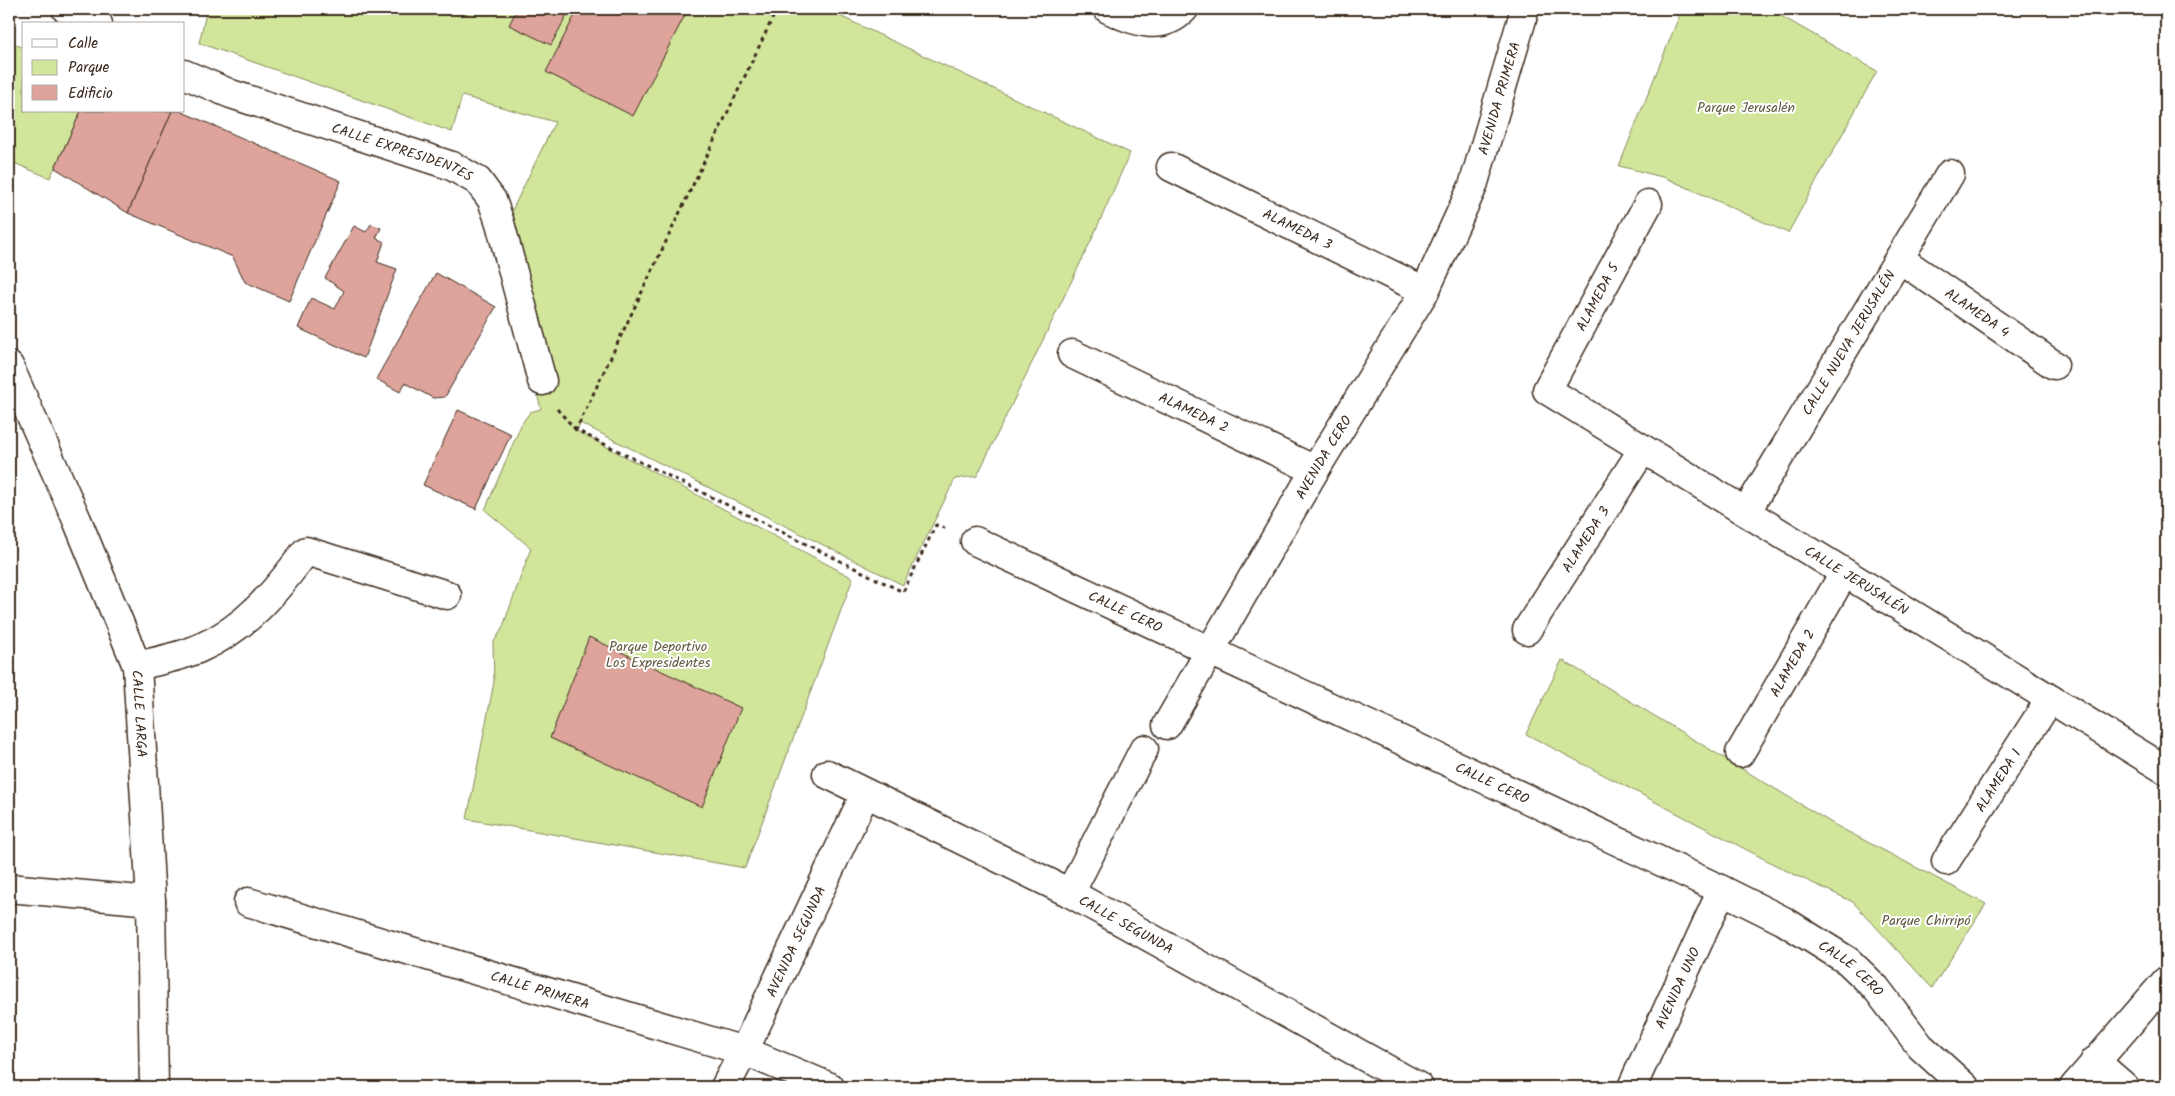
<svg xmlns="http://www.w3.org/2000/svg" width="2175" height="1096" font-family="Kalam,sans-serif">
  <style>
    .green { fill: #d2e69b; stroke: #86885c }
    .building { fill: #dea49b; stroke: #3b2a1e }
    .lines { fill: none; stroke-linecap: round; stroke-linejoin: round }
    .minor-casing { stroke: #3b2a1e; stroke-width: 31 }
    .major-casing { stroke: #3b2a1e; stroke-width: 31 }
    .path { stroke: #3b2a1e; stroke-width: 3; stroke-dasharray: 4 4; stroke-linecap: butt }
    .minor { stroke: #fff; stroke-width: 28 }
    .major { stroke: #fff; stroke-width: 28 }
    .labels { text-anchor: middle; stroke-width: 4; stroke-linejoin: round; paint-order: stroke }
    .street-label { font-size: 14px; fill: #3b2a1e; stroke: #fff }
    .park-label { font-size: 14px; fill: #61593d; stroke: #fff }
  </style>
  <rect width="100%" height="100%" fill="#fff"/>
  <filter id="ink" filterUnits="userSpaceOnUse"><feTurbulence type="fractalNoise" baseFrequency=".02" numOctaves="2"/><feDisplacementMap in="SourceGraphic" scale="10" xChannelSelector="R" yChannelSelector="G"/><feConvolveMatrix kernelMatrix="1 2 1 2 8 2 1 2 1" color-interpolation-filters="sRGB"/></filter>
  <g filter="url(#ink)">
    <!-- green -->
    <g class="green">
      <polygon points="207,9 825,9 1130,153 1091,241 977,476 955,479 903,585 580,423 577,431 853,578 745,868 467,819 494,682 493,643 502,629 531,548 485,510 521,425 530,412 541,409 503,262 501,233 555,122 462,96 452,132 199,43"/>
      <polygon points="1682,9 1769,9 1877,71 1788,233 1666,178 1619,166"/>
      <polygon points="9,42 24,48 24,111 81,111 50,178 9,161"/>
      <polygon points="1562,660 1835,825 1986,904 1932,988 1853,902 1787,871 1526,734"/>
    </g>
    <!-- building -->
    <g class="building">
      <polygon points="517,9 570,9 551,45 509,25"/>
      <polygon points="578,9 688,9 633,116 546,72"/>
      <polygon points="81,111 172,111 128,213 55,168"/>
      <polygon points="172,111 180,111 341,181 289,301 245,282 233,257 128,213"/>
      <polygon points="371,224 381,228 376,238 384,242 377,262 397,269 364,358 298,328 311,298 335,309 344,291 325,278 354,226 366,232"/>
      <polygon points="436,273 496,307 445,397 433,398 405,383 400,392 376,379"/>
      <polygon points="458,410 511,434 476,509 423,485"/>
      <polygon points="589,637 741,708 702,807 550,738"/>
    </g>
    <g class="lines">
      <!-- minor casing -->
      <g class="minor-casing">
        <g id="minor">
          <polyline points="66,9 98,24"/>
          <path d="M1108 9C1134 22 1162 32 1184 9"/>
          <path id="s1" d="M184 74 231 94 452 166 478 181 492 200 500 223 542 381"/>
          <path id="s2" d="M1171 167 1425 291"/>
          <path id="s3" d="M1648 204 1547 390 2166 770"/>
          <path id="s4" d="M1900 259 2054 365"/>
          <path id="s5" d="M1072 354 1315 470"/>
          <path id="s6" d="M9 366 77 520 137 666 151 901 154 1087"/>
          <path id="s7" d="M1746 512 1950 174"/>
          <path id="s8" d="M975 541 1722 890 1784 921 1848 961 1876 988 1920 1046 1965 1087"/>
          <path id="s9" d="M1527 630 1643 449"/>
          <path d="M137 666C157 661 180 657 200 648 247 628 276 591 306 551L447 595"/>
          <path id="s10" d="M1167 725 1315 470 1425 291 1473 186 1525 9"/>
          <path id="s11" d="M1740 753 1844 573"/>
          <path id="s12" d="M827 774 1070 893 1419 1087"/>
          <path id="s13" d="M1946 861 2050 699"/>
          <polyline points="9,888 151,901"/>
          <polyline points="1070,893 1144,749"/>
          <path id="s14" d="M248 902 744 1051 830 1087"/>
          <polyline points="2095,1061 2125,1087"/>
          <path id="s15" d="M725 1087 744 1051 865 794"/>
          <path id="s16" d="M1632 1087 1722 890"/>
        </g>
      </g>
      <!-- major casing -->
      <g class="major-casing">
        <polyline id="major" points="2074,1087 2166,981"/>
      </g>
      <!-- path -->
      <g class="path">
        <polyline points="777,9 576,430 903,592 936,525 947,529"/>
        <polyline points="557,409 576,430"/>
      </g>
      <!-- minor -->
      <use href="#minor" class="minor"/>
      <!-- major -->
      <use href="#major" class="major"/>
    </g>
  </g>
  <g class="labels">
    <!-- street labels -->
    <g class="street-label">
      <text dy="5" stroke="none"><textPath href="#s10" startOffset="712">AVENIDA PRIMERA</textPath></text>
      <text dy="5" stroke="none"><textPath href="#s1" startOffset="232">CALLE EXPRESIDENTES</textPath></text>
      <text dy="5" stroke="none"><textPath href="#s2" startOffset="141">ALAMEDA 3</textPath></text>
      <text transform="translate(1597 297) rotate(-62)" y="5">ALAMEDA 5</text>
      <text dy="5" stroke="none"><textPath href="#s4" startOffset="94">ALAMEDA 4</textPath></text>
      <text dy="5" stroke="none"><textPath href="#s7" startOffset="198">CALLE NUEVA JERUSALÉN</textPath></text>
      <text dy="5" stroke="none"><textPath href="#s5" startOffset="135">ALAMEDA 2</textPath></text>
      <text dy="5" stroke="none"><textPath href="#s10" startOffset="310">AVENIDA CERO</textPath></text>
      <text dy="5" stroke="none"><textPath href="#s9" startOffset="108">ALAMEDA 3</textPath></text>
      <text dy="5" stroke="none"><textPath href="#s3" startOffset="575">CALLE JERUSALÉN</textPath></text>
      <text dy="5" stroke="none"><textPath href="#s8" startOffset="166">CALLE CERO</textPath></text>
      <text dy="5" stroke="none"><textPath href="#s11" startOffset="104">ALAMEDA 2</textPath></text>
      <text dy="5" stroke="none"><textPath href="#s6" startOffset="374">CALLE LARGA</textPath></text>
      <text dy="5" stroke="none"><textPath href="#s13" startOffset="96">ALAMEDA 1</textPath></text>
      <text dy="5" stroke="none"><textPath href="#s8" startOffset="571">CALLE CERO</textPath></text>
      <text dy="5" stroke="none"><textPath href="#s12" startOffset="335">CALLE SEGUNDA</textPath></text>
      <text dy="5" stroke="none"><textPath href="#s15" startOffset="162">AVENIDA SEGUNDA</textPath></text>
      <text dy="5" stroke="none"><textPath href="#s8" startOffset="976">CALLE CERO</textPath></text>
      <text dy="5" stroke="none"><textPath href="#s16" startOffset="109">AVENIDA UNO</textPath></text>
      <text dy="5" stroke="none"><textPath href="#s14" startOffset="305">CALLE PRIMERA</textPath></text>
    </g>
    <!-- park labels -->
    <g class="park-label">
      <text x="1746" y="112">Parque Jerusalén</text>
      <text x="658" y="651">Parque Deportivo<tspan x="658" dy="16">Los Expresidentes</tspan></text>
      <text x="1926" y="925">Parque Chirripó</text>
    </g>
  </g>
  <!-- margin -->
  <rect width="2175" height="1096" fill="none" stroke="#fff" stroke-width="30"/>
  <rect x="15" y="15" width="2145" height="1066" fill="none" stroke="#3b2a1e" stroke-width="2" filter="url(#ink)"/>
  <!-- legend -->
  <rect x="22" y="22" width="162" height="90" fill="#ffffff" stroke="#b1aaa5"/>
  <rect x="32" y="39" width="25" height="8" fill="#ffffff" stroke="#b1aaa5"/>
  <text x="68" y="48" font-size="15" fill="#3b2a1e">Calle</text>
  <rect x="32" y="60" width="25" height="15" fill="#d2e69b" stroke="#b1aaa5"/>
  <text x="68" y="72" font-size="15" fill="#3b2a1e">Parque</text>
  <rect x="32" y="85" width="25" height="15" fill="#dea49b" stroke="#b1aaa5"/>
  <text x="68" y="98" font-size="15" fill="#3b2a1e">Edificio</text>
</svg>
